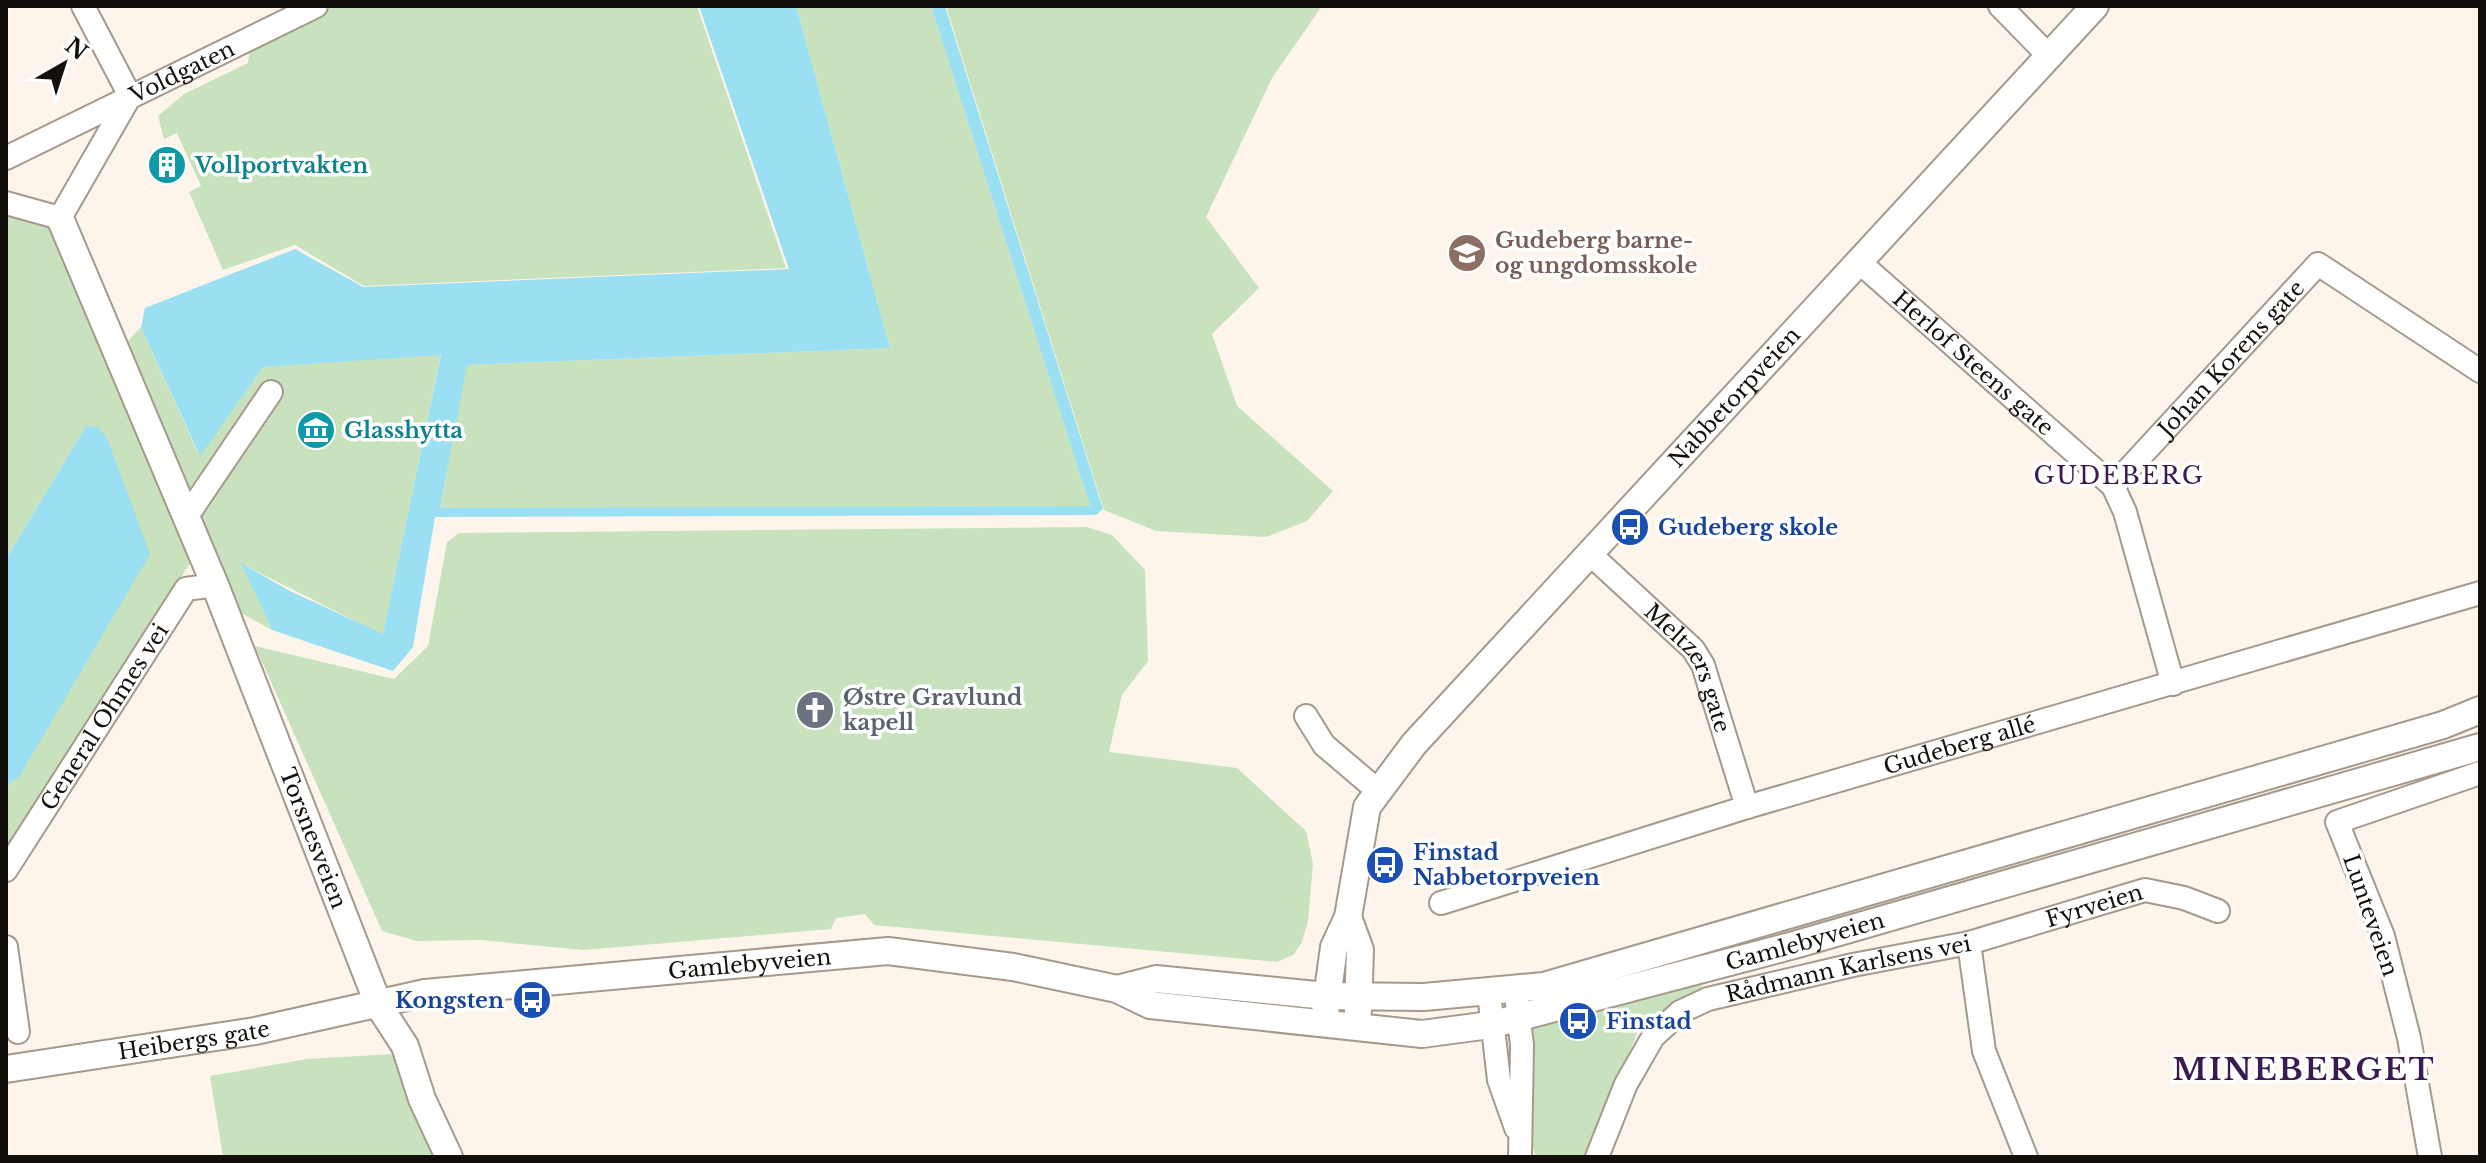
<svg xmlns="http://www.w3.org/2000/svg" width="2486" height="1163" font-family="'Libre Baskerville',serif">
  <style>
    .green { fill: #c8e2bd }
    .water { fill: #9adff2 }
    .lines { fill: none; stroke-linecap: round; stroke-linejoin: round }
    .minor-casing { stroke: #a6998c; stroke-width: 26 }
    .tertiary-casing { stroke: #a6998c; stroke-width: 30 }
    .minor { stroke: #fff; stroke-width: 22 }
    .tertiary { stroke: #fff; stroke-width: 26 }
    .labels { text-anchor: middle; stroke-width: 7; stroke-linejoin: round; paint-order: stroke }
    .street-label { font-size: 22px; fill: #130f0a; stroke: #fff }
    .culture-label { font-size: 22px; font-weight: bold; fill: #0d838f; stroke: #fff; text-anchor: start }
    .education-label { font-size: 22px; font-weight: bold; fill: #785e54; stroke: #fff; text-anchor: start }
    .transit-label { font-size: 22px; font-weight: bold; fill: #164399; stroke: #fff; text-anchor: start }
    .worship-label { font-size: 22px; font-weight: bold; fill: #5b616d; stroke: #fff; text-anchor: start }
    .neighbourhood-label { font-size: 24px; letter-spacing: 2px; fill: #3b1a51; stroke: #fff }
    .district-label { font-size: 30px; font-weight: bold; letter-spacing: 2px; fill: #3b1a51; stroke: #fff }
  </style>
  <rect width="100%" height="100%" fill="#fdf5ec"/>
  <!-- green -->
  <g class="green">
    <polygon points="334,6 697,6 786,268 364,286 295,245 223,270 189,192 201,186 177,133 164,139 158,116 184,94 248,63 250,48"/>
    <polygon points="796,6 931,6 1090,506 440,509 466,365 890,348"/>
    <polygon points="946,6 1322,6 1272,78 1206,217 1259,288 1212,334 1237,406 1333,491 1307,521 1266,537 1156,531 1104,510"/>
    <polygon points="6,207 54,217 115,355 141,327 199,455 263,367 441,354 383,635 242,564 272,630 208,595 192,560 6,853 6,786 19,777 86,426 6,559"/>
    <polygon points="1087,527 1112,535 1145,570 1148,661 1122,695 1109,752 1237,768 1306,831 1313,864 1308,921 1302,942 1293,955 1277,962 874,925 865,914 836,918 831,929 583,950 481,940 417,941 382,931 255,646 394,679 428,646 447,542 459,533"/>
    <polygon points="1701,983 1704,996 1684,1008 1642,1020 1590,1157 1535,1157 1517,1056 1508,1034"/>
    <polygon points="394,1054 436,1157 223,1157 210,1076 307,1059"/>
  </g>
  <!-- water -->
  <g class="water">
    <polygon points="699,6 796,6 890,348 467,365 440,508 1090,506 931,6 945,6 1103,509 1096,515 435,517 413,647 393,671 272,630 241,563 290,591 383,634 441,355 263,367 200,456 141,327 145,308 295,249 363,287 789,269"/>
    <polygon points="86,426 98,427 107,438 150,554 19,777 6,786 6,559"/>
  </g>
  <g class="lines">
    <!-- minor casing -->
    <g class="minor-casing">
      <g id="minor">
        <polyline points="2000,6 2050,57"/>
        <path id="s1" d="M6 158 316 6"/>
        <polyline points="6,203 60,218 130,96 83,6"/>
        <path id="s2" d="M1858 261 2113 486 2125 512 2173 684"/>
        <path id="s3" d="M2113 486 2318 264 2480 371"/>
        <polyline points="187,516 271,392"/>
        <path id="s4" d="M1590 554 1693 649 1703 665 1747 807"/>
        <polyline points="1306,716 1324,745 1377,790"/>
        <path id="s5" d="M6 870 186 589 215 585"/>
        <path id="s6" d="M1441 903 1747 807 2480 593"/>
        <polyline points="1969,943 1984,1051 2026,1157"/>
        <polyline points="6,947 18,1032"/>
        <polyline points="1489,993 1499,1080 1516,1128"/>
        <polyline points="1517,1003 1522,1045 1520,1157"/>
        <path id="s7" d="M1597 1157 1626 1084 1653 1037 1680 1012 1708 999 1853 965 1969 943 2145 890 2184 898 2218 911"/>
        <polyline points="2430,1157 2409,1038 2383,936 2337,822 2480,773"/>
      </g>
    </g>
    <!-- tertiary casing -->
    <g class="tertiary-casing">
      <g id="tertiary">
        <path id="s8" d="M60 218 215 585 379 1006 405 1046 422 1099 449 1157"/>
        <polyline points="1348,917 1360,950 1358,1011"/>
        <polyline points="1117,989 1156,979 1326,996 1424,997 1544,986 2443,725 2480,710"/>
        <path id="s9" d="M1325 1013 1334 947 1348 917 1367 807 1414 744 2095 6"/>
        <path id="s10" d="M6 1069 255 1031 425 993 888 951 1013 967 1117 989 1150 1005 1422 1034 1490 1025 1794 945 2480 747"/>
      </g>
    </g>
    <!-- minor -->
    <use href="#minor" class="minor"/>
    <!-- tertiary -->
    <use href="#tertiary" class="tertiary"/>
  </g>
  <!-- icons -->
  <defs>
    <g id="building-disc" transform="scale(2)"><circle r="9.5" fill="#0f9aa8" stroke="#fff"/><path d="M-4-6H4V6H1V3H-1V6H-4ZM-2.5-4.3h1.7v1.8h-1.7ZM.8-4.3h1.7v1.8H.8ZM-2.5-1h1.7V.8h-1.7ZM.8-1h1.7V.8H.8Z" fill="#fff"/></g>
    <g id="school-disc" transform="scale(2)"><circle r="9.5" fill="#8d6e63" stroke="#fff"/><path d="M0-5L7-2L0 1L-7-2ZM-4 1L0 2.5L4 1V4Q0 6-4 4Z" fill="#fff"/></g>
    <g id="museum-disc" transform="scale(2)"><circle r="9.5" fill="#0f9aa8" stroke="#fff"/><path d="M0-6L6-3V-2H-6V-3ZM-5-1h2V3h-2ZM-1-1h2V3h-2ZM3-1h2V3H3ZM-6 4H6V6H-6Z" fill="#fff"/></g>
    <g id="bus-disc" transform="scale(2)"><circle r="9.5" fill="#1a4fb4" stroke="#fff"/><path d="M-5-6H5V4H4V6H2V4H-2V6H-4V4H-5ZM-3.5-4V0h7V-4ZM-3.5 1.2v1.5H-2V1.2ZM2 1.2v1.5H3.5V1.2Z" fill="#fff"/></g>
    <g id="church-disc" transform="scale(2)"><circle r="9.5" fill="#6b7280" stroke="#fff"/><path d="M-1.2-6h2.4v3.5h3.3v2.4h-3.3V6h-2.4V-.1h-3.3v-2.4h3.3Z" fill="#fff"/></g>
  </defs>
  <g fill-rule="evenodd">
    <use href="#building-disc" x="167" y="165"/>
    <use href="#school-disc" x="1467" y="253"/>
    <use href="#museum-disc" x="316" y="430"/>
    <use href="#bus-disc" x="1630" y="527"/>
    <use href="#church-disc" x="815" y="710"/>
    <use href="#bus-disc" x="1385" y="865"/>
    <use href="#bus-disc" x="532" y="1000"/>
    <use href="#bus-disc" x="1578" y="1021"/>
  </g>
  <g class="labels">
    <!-- street labels -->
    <g class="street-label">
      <text dy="8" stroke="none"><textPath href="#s1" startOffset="196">Voldgaten</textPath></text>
      <text dy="8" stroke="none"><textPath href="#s3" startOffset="174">Johan Korens gate</textPath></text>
      <text dy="8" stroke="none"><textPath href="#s2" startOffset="154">Herlof Steens gate</textPath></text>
      <text dy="8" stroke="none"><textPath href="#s9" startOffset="762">Nabbetorpveien</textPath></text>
      <text dy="8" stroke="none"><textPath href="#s4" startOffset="154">Meltzers gate</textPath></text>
      <text dy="8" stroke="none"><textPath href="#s5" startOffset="182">General Ohmes vei</textPath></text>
      <text dy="8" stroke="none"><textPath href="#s6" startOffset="542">Gudeberg allé</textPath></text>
      <text dy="8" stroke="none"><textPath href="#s8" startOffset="670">Torsnesveien</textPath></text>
      <text dy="8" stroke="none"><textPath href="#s7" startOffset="598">Fyrveien</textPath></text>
      <text transform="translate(2371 915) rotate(71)" y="8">Lunteveien</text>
      <text dy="8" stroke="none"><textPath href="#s10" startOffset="1828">Gamlebyveien</textPath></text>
      <text dy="8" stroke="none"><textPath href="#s10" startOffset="752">Gamlebyveien</textPath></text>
      <text dy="8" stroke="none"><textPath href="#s7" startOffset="344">Rådmann Karlsens vei</textPath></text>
      <text dy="8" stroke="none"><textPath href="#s10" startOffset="190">Heibergs gate</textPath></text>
    </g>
    <!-- culture labels -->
    <g class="culture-label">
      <text x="195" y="173">Vollportvakten</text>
      <text x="344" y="438">Glasshytta</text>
    </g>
    <!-- education labels -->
    <g class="education-label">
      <text x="1495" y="248">Gudeberg barne-<tspan x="1495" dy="25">og ungdomsskole</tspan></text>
    </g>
    <!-- transit labels -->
    <g class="transit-label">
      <text x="1658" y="535">Gudeberg skole</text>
      <text x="1413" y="860">Finstad<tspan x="1413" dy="25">Nabbetorpveien</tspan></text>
      <text x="504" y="1008" text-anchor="end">Kongsten</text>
      <text x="1606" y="1029">Finstad</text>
    </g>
    <!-- worship labels -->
    <g class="worship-label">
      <text x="843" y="705">Østre Gravlund<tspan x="843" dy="25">kapell</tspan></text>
    </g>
    <!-- neighbourhood labels -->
    <g class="neighbourhood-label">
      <text x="2119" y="484">GUDEBERG</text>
    </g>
    <!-- district labels -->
    <g class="district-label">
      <text x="2304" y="1080">MINEBERGET</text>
    </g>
  </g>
  <!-- border -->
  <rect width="2486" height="1163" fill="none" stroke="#130f0a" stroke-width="16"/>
  <!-- north arrow -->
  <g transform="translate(64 64) rotate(39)" stroke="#ffffff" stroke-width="6" paint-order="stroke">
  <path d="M0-6L14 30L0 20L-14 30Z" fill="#130f0a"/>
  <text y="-12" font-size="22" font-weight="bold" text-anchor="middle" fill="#130f0a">N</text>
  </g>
</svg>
